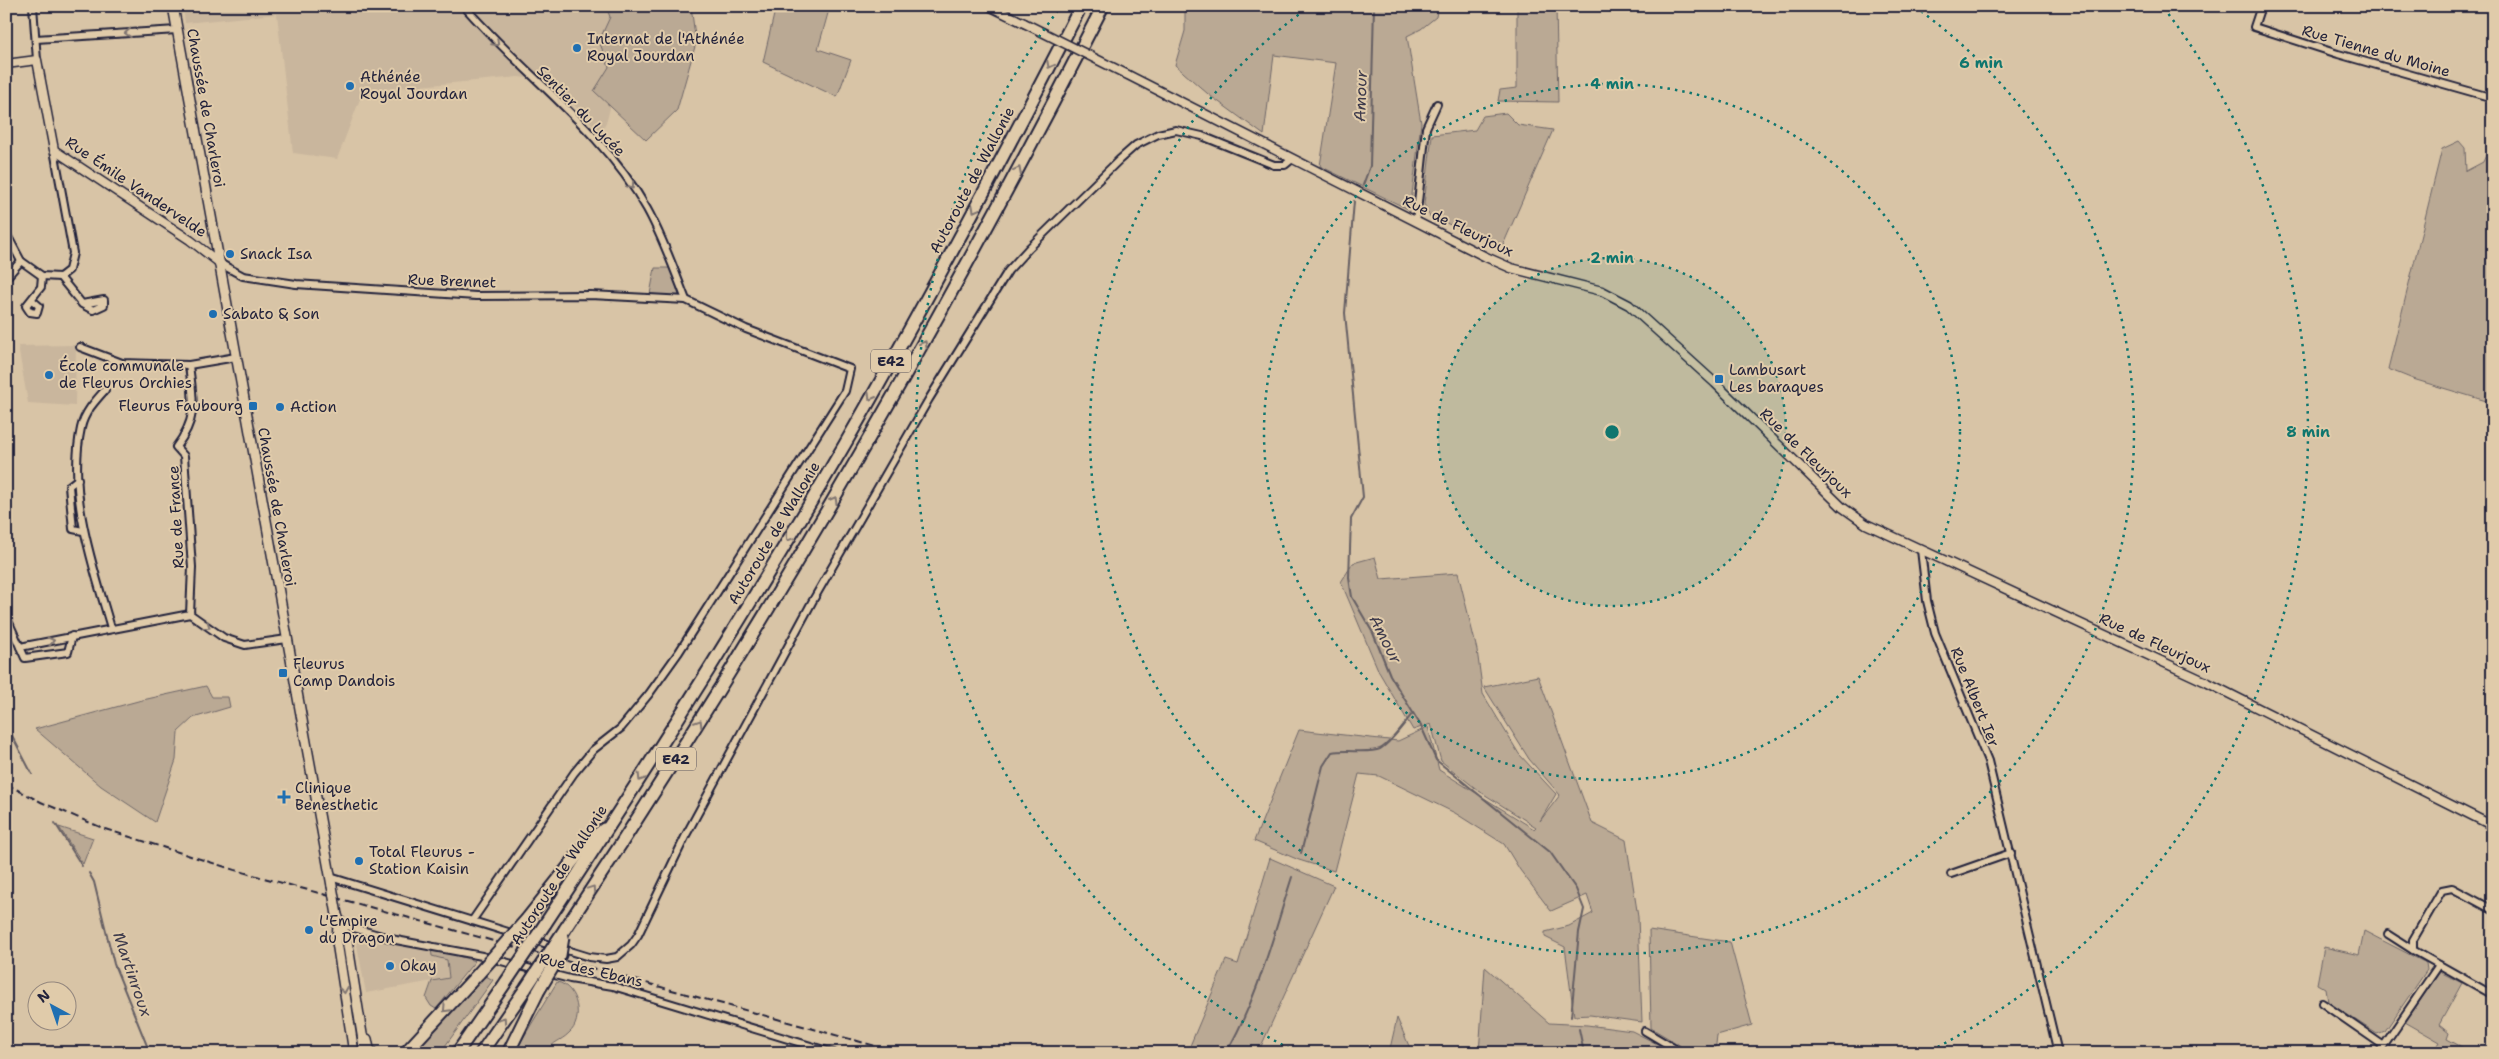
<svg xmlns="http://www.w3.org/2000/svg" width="2499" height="1059" font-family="'Shantell Sans',sans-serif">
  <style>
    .built { fill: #c9b69d }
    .green { fill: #baa994; stroke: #6e6668 }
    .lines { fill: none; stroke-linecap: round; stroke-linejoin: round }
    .stream { stroke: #655e63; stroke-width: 2 }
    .minor-casing { stroke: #22223b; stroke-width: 10 }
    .tertiary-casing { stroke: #22223b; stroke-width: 11 }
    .secondary-casing { stroke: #22223b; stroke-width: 12 }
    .motorway-casing { stroke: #22223b; stroke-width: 15 }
    .minor { stroke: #e0cbaa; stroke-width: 6 }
    .tertiary { stroke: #e0cbaa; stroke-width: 8 }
    .secondary { stroke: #e0cbaa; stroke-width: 9 }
    .motorway { stroke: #e0cbaa; stroke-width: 11 }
    .rail { stroke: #22223b; stroke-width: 2; stroke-dasharray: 8 4; stroke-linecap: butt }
    .tertiary-bridge-casing { stroke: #22223b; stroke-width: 11; stroke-linecap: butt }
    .secondary-bridge-casing { stroke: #22223b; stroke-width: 12; stroke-linecap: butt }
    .motorway-bridge-casing { stroke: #22223b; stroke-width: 15; stroke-linecap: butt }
    .tertiary-bridge { stroke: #e0cbaa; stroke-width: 8 }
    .secondary-bridge { stroke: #e0cbaa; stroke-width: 9 }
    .motorway-bridge { stroke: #e0cbaa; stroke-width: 11 }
    .oneway { stroke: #817672 }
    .ring { fill: none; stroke: #0f766e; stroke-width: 2.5; stroke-dasharray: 2.5 5 }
    .poi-dot { fill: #1f6fb2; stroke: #e0cbaa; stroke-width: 2 }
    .labels { text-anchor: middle; stroke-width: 4; stroke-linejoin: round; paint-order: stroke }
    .shield { fill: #e0cbaa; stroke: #5b555c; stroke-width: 1 }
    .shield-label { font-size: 14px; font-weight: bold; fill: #22223b }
    .poi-label { font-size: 15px; fill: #22223b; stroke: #e0cbaa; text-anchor: start }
    .street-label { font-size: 15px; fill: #22223b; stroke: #e0cbaa }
    .water-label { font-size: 16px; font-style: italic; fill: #3e3b4c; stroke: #e0cbaa }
    .centre { fill: #0f766e; stroke: #e0cbaa; stroke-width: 2.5 }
    .ring-label { font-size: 15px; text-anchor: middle; font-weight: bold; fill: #0f766e; stroke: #e0cbaa; stroke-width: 4; stroke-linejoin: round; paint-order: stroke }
  </style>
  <rect width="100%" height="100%" fill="#d8c4a6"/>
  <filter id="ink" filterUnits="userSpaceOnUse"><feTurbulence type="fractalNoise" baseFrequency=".02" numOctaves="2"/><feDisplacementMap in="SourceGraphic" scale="10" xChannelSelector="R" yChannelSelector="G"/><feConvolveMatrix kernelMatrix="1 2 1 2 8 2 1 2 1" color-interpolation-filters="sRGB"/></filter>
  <g filter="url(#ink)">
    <!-- built -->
    <g class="built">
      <polygon points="183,6 617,6 619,72 607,120 601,133 551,81 518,77 363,91 337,159 293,153 277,14 185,23"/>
      <polygon points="76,345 75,406 28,403 18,346"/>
      <polygon points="363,931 430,948 432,956 447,960 449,978 366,993 356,939 361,939"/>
    </g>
    <!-- green -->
    <g class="green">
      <polygon points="606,6 691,6 696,43 677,110 646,140 594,91 609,67 599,41 610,17"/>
      <polygon points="776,6 830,6 818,49 851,60 837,97 763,62"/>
      <polygon points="1185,6 1438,6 1436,17 1421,29 1407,36 1421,123 1410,210 1320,166 1336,63 1274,55 1264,135 1208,94 1175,65 1185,31"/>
      <polygon points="1517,6 1556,6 1558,102 1498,101 1500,90 1517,88"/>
      <polygon points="1506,113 1518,125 1553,130 1503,245 1430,217 1424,204 1432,135 1475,130 1483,116"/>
      <polygon points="2493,139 2493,403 2413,379 2388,369 2442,149 2459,141 2465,148 2466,171 2483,162"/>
      <polygon points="655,268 672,268 679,296 650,294"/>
      <polygon points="1375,557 1381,579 1458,573 1477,650 1483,694 1519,754 1556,794 1540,821 1560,795 1529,759 1484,687 1538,676 1592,823 1626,840 1638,917 1642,1022 1590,1015 1574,1016 1565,947 1545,937 1545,932 1569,926 1593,913 1587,895 1551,911 1520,870 1504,844 1455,813 1379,776 1359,774 1334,871 1299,860 1254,841 1299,730 1398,741 1428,727 1439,770 1534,829 1536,827 1479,791 1441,761 1431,724 1413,730 1379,672 1341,582 1353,563"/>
      <polygon points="206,686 212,697 228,697 230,707 193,718 178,732 176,760 155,822 101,786 35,729 138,701"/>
      <polygon points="59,827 93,838 83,864"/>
      <polygon points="1270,858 1334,886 1258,1053 1187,1053 1226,960 1238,964"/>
      <polygon points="1649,930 1730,942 1752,1025 1717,1035 1715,1053 1689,1053 1678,1044 1651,1028"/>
      <polygon points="2364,931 2426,963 2427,970 2385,1031 2377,1034 2328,1002 2326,989 2317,984 2324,947 2359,955"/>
      <polygon points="431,948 475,961 436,1009 431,1006 426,998 432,981 449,978 447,960 432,956"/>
      <polygon points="1485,967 1549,1023 1587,1025 1632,1031 1675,1053 1479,1053"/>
      <polygon points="2440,972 2462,983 2439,1025 2449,1033 2447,1039 2473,1053 2433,1053 2440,1042 2405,1022"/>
      <polygon points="484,975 493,980 440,1053 411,1053"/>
      <path d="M557 982C578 986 584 1021 569 1033 560 1042 554 1040 546 1053H514Z"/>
      <polygon points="1397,1018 1412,1053 1389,1053"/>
    </g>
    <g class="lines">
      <!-- stream -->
      <g class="stream">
        <polyline points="1363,185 1370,166 1374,6"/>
        <polyline points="1354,201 1345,313 1363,497 1351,519 1349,578 1352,597 1373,633 1390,675 1421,726 1436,760 1550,852 1576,889 1584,909 1579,932 1571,1017"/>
        <polyline points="6,724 32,774"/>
        <polyline points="55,823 82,866"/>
        <path d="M1301 853 1323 766 1332 752C1347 749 1368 754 1380 749 1390 744 1405 723 1412 714"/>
        <polyline points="89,873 94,882 114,964 150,1053"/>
        <polyline points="1579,1029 1584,1053"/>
        <path d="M1226 1053C1258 998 1273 936 1292 877"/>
      </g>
      <!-- minor casing -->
      <g class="minor-casing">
        <g id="minor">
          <polyline points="33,6 37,60"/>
          <path d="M464 6C523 74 603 130 647 209 663 238 674 269 686 300"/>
          <polyline points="2261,6 2254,27 2338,54 2493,98"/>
          <polyline points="36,39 177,30"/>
          <polyline points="1416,221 1426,128 1437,104"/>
          <polyline points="6,233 21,261 6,278"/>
          <polyline points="21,261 42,276 60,277 69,270 73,253 54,150"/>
          <polyline points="221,264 243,276 296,284 476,296 591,295 686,300 746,329 850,369 845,391 679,652 649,694 621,728 593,750 574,773 472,921"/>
          <polyline points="60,277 82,304 93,310 104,305 104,300 82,304"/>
          <polyline points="32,300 39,306 37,313 30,312 26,306 41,287 42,276"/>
          <polyline points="80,347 122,363 189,365 236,357"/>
          <path d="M189 365C193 399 199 417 176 447L184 456 192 567 190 614"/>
          <path d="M105 390C95 401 84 413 81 428 67 493 93 566 111 628"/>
          <polyline points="78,479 69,486 73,529 83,531"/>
          <polyline points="1921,550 1927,601 1935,633 1988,761 2058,1053"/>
          <polyline points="6,616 20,647 190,614 224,638 245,645 287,639"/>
          <polyline points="20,647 25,658 68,652 72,636"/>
          <polyline points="1951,874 2011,853"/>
          <polyline points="330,877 589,957 606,959 617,957 631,945 638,935 686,835 812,602 929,399 1008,271 1029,248 1119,160 1136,145 1158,134 1176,130 1202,136 1274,165 1285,165 1291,160"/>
          <polyline points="2493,910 2452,888 2442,890 2413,940 2413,950 2493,995"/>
          <polyline points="340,924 396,940 482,956 570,979 613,986 834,1053"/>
          <polyline points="2388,934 2413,950"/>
          <polyline points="2322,1003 2384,1046"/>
          <polyline points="1645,1031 1682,1053"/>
          <polyline points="2379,1053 2439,965"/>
        </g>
      </g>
      <!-- tertiary casing -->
      <g class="tertiary-casing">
        <g id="tertiary">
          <polyline points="989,6 1024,23"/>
          <polyline points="6,64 37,60 54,150 190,240 221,264"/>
          <polyline points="1126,74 1486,257 1511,268 1602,291 1629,305 1715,383 1842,507 1866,524 2204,681 2493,826"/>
        </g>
      </g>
      <!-- secondary casing -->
      <g class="secondary-casing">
        <g id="secondary">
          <polyline points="173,6 332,886"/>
          <polyline points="337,915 347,940 365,1053"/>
          <polyline points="338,924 337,942 354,1053"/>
          <polyline points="367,1039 369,1049 373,1053"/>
        </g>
      </g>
      <!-- motorway casing -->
      <g class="motorway-casing">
        <g id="motorway">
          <polyline points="527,919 588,842 604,829"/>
          <path d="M545 924C649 767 750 607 845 444 928 300 1005 154 1081 6"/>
          <path d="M565 929C763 632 941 324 1103 6"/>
          <polyline points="405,1053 479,973"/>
          <polyline points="457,1053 506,982"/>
          <polyline points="481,1053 526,988"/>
          <polyline points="508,1053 538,992"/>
        </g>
      </g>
      <!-- minor -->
      <use href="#minor" class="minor"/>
      <!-- tertiary -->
      <use href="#tertiary" class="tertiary"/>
      <!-- secondary -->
      <use href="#secondary" class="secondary"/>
      <!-- motorway -->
      <use href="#motorway" class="motorway"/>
      <!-- rail -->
      <polyline class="rail" points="6,784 41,802 105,829 235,870 901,1053"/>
      <!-- tertiary-bridge casing -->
      <g class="tertiary-bridge-casing">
        <polyline id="tertiary-bridge" points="1024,23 1126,74"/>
      </g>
      <!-- secondary-bridge casing -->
      <g class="secondary-bridge-casing">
        <polyline id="secondary-bridge" points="332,886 337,915"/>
      </g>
      <!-- motorway-bridge casing -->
      <g class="motorway-bridge-casing">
        <g id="motorway-bridge">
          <polyline points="479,973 527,919"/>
          <polyline points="506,982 545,924"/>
          <polyline points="526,988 565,929"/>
          <polyline points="538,992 560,955 563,937"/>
        </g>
      </g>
      <!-- tertiary-bridge -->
      <use href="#tertiary-bridge" class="tertiary-bridge"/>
      <!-- secondary-bridge -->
      <use href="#secondary-bridge" class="secondary-bridge"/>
      <!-- motorway-bridge -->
      <use href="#motorway-bridge" class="motorway-bridge"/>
    </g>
    <!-- one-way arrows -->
    <defs><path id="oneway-chevron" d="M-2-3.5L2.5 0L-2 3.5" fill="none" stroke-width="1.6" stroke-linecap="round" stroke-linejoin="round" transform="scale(1.25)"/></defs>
    <g class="oneway">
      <use href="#oneway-chevron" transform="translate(128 33) rotate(176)"/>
      <use href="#oneway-chevron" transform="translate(496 43) rotate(45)"/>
      <use href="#oneway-chevron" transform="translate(1050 65) rotate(118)"/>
      <use href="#oneway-chevron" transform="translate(1018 170) rotate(-62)"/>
      <use href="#oneway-chevron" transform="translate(631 186) rotate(55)"/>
      <use href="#oneway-chevron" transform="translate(975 209) rotate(118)"/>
      <use href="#oneway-chevron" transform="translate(924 344) rotate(-61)"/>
      <use href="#oneway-chevron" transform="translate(871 397) rotate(120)"/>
      <use href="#oneway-chevron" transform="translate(834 500) rotate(-60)"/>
      <use href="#oneway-chevron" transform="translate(789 538) rotate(121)"/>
      <use href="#oneway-chevron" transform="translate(207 626) rotate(35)"/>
      <use href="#oneway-chevron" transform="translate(51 641) rotate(-12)"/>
      <use href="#oneway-chevron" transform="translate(699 723) rotate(-58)"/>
      <use href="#oneway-chevron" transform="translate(641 778) rotate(122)"/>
      <use href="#oneway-chevron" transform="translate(592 889) rotate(-56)"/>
      <use href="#oneway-chevron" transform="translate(344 990) rotate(81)"/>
      <use href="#oneway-chevron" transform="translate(446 1009) rotate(133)"/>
      <use href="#oneway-chevron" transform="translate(503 1020) rotate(-55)"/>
    </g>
  </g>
  <!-- distance rings -->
  <circle cx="1612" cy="432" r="174" fill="#0f766e" fill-opacity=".12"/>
  <g class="ring">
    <circle cx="1612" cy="432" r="174"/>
    <circle cx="1612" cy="432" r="348"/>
    <path d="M1915 7A522 522 0 1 1 1309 7"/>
    <path d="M1296 1052A696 696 0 0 1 1060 8M2164 8A696 696 0 0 1 1928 1052"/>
  </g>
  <!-- markers -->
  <g class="poi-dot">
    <circle cx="577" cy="48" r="5"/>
    <circle cx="350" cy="86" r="5"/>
    <circle cx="230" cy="254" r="5"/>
    <circle cx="213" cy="314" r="5"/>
    <circle cx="49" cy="375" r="5"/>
    <rect x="1714" y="374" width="10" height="10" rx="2.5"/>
    <rect x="248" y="401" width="10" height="10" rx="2.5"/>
    <circle cx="280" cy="407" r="5"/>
    <rect x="278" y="668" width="10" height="10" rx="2.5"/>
    <path d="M281.5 789.5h5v5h5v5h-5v5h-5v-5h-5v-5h5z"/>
    <circle cx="359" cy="861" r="5"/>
    <circle cx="309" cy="930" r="5"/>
    <circle cx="390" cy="966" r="5"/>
  </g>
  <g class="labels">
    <!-- shield labels -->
    <g class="shield">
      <rect x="871" y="349.5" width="40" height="23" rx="4"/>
      <rect x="656" y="747.5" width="40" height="23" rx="4"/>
    </g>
    <g class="shield-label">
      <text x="891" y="366">E42</text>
      <text x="676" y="764">E42</text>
    </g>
    <!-- poi labels -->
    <g class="poi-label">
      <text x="587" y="44">Internat de l'Athénée<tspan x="587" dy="17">Royal Jourdan</tspan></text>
      <text x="360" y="82">Athénée<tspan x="360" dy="17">Royal Jourdan</tspan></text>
      <text x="240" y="259">Snack Isa</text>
      <text x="223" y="319">Sabato &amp; Son</text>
      <text x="59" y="371">École communale<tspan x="59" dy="17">de Fleurus Orchies</tspan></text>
      <text x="1729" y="375">Lambusart<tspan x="1729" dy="17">Les baraques</tspan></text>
      <text x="243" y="411" text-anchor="end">Fleurus Faubourg</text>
      <text x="290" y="412">Action</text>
      <text x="293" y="669">Fleurus<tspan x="293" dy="17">Camp Dandois</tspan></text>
      <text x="295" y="793">Clinique<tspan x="295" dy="17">Benesthetic</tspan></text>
      <text x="369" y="857">Total Fleurus -<tspan x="369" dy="17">Station Kaisin</tspan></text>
      <text x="319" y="926">L'Empire<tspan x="319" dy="17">du Dragon</tspan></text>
      <text x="400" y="971">Okay</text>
    </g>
    <!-- street labels -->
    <g class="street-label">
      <text transform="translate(2376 51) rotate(16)" y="5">Rue Tienne du Moine</text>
      <text transform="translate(206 108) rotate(80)" y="5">Chaussée de Charleroi</text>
      <text transform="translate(581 111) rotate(46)" y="5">Sentier du Lycée</text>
      <text transform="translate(972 180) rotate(-62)" y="5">Autoroute de Wallonie</text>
      <text transform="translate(136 187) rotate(34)" y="5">Rue Émile Vandervelde</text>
      <text transform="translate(1458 226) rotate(26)" y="5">Rue de Fleurjoux</text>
      <text transform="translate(452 281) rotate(2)" y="5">Rue Brennet</text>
      <text transform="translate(1806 453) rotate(44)" y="5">Rue de Fleurjoux</text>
      <text transform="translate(277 507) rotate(80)" y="5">Chaussée de Charleroi</text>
      <text transform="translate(176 517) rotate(-93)" y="5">Rue de France</text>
      <text transform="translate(774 533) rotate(-59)" y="5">Autoroute de Wallonie</text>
      <text transform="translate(2155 643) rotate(25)" y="5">Rue de Fleurjoux</text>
      <text transform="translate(1975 697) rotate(68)" y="5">Rue Albert Ier</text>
      <text transform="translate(559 875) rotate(-57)" y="5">Autoroute de Wallonie</text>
      <text transform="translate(591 970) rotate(13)" y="5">Rue des Ebans</text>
    </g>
    <!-- water labels -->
    <g class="water-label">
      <text transform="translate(1360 96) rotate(-88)" y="6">Amour</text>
      <text transform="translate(1386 639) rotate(63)" y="6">Amour</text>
      <text transform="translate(133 974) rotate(71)" y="6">Martinroux</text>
    </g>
  </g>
  <circle cx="1612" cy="432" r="8" class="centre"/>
  <g class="ring-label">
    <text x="1981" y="68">6 min</text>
    <text x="1612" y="89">4 min</text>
    <text x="1612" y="263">2 min</text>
    <text x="2308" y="437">8 min</text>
  </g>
  <!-- margin -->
  <rect width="2499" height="1059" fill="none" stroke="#e0cbaa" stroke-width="25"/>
  <rect x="12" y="12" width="2474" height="1034" fill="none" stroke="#22223b" stroke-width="2" filter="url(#ink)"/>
  <!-- north arrow -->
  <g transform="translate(52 1006) rotate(320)"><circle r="24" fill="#e0cbaa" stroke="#94877e"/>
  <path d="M0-4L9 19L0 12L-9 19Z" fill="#1f6fb2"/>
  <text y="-8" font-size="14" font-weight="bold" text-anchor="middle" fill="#22223b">N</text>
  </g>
</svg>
